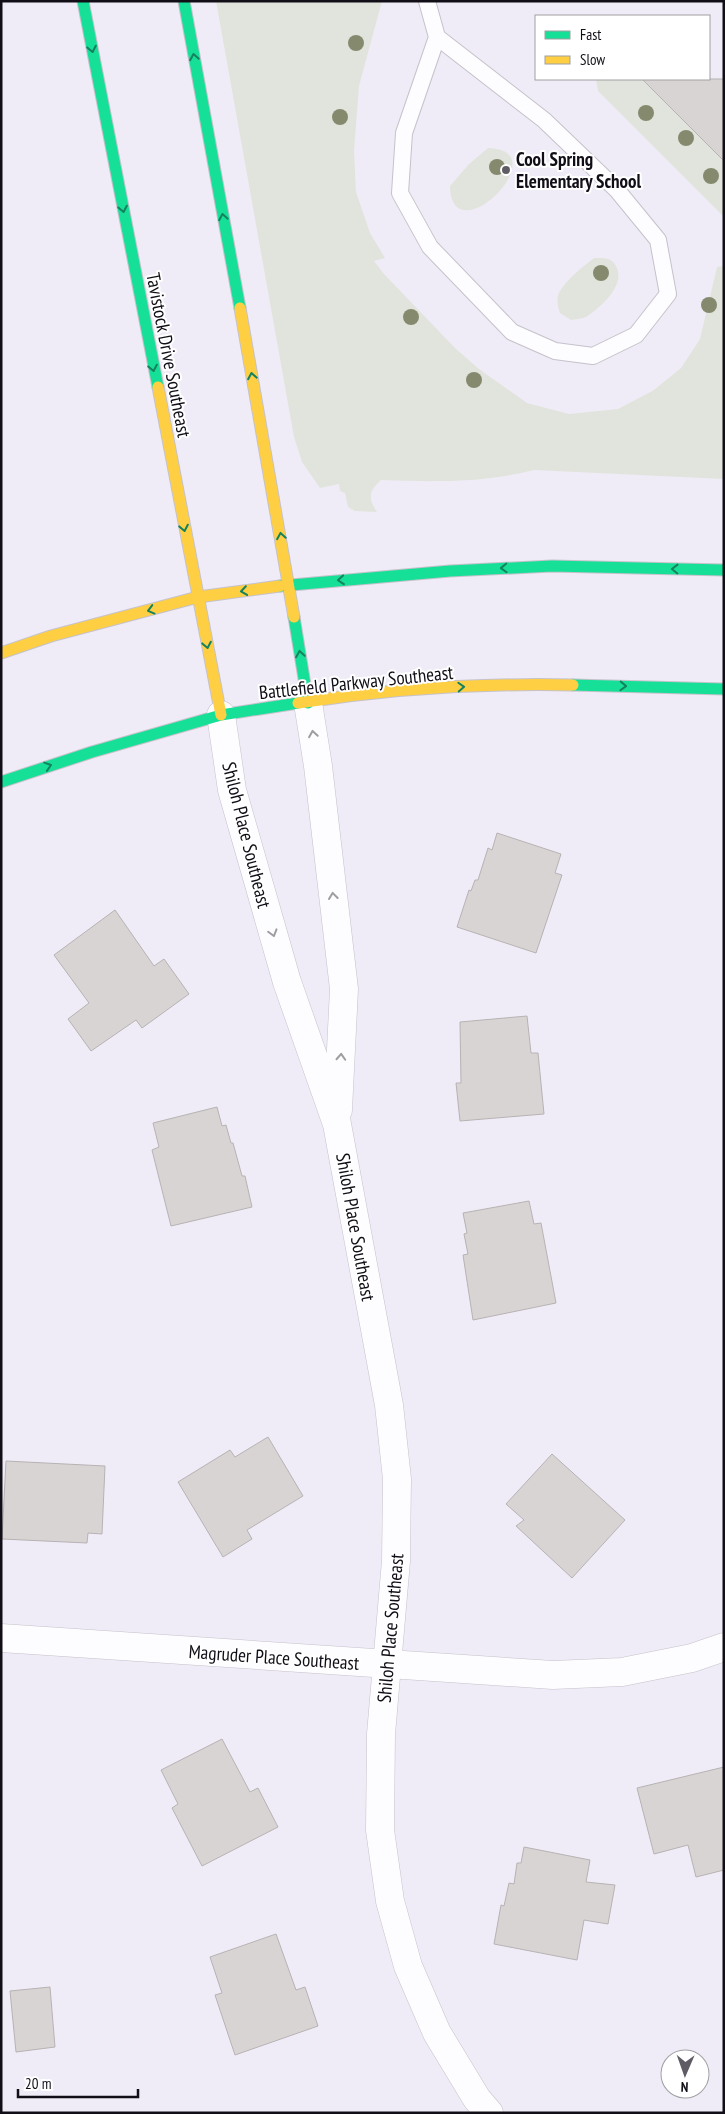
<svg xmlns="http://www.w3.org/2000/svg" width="725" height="2114" font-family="'PT Sans Narrow',sans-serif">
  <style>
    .green { fill: #e1e4dc }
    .building { fill: #d8d4d4; stroke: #b7b2b3 }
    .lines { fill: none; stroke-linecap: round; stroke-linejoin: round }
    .lane-casing { stroke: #c5c2cb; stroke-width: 18 }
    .street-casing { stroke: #c5c2cb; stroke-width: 29 }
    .fast-casing { stroke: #c5c2cb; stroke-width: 13 }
    .slow-casing { stroke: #c5c2cb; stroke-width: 13 }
    .lane { stroke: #fdfcfe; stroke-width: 16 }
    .street { stroke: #fdfcfe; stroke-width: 28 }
    .fast { stroke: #16e098; stroke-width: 11 }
    .slow { stroke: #ffcf43; stroke-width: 11 }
    .tree { fill: #858a6f }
    .oneway { stroke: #14825e }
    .oneway2 { stroke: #9f9da2 }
    .poi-dot { fill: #605c65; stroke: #fff; stroke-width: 2 }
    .labels { text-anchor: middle; stroke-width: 4; stroke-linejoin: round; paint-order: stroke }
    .poi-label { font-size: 19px; font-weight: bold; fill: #120e17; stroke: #fff; text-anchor: start }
    .street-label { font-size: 19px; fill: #120e17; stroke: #fff }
  </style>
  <rect width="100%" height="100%" fill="#f0ecf7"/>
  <!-- green -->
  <g class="green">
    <path d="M216 1H382L359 86 354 151 356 192 370 233 385 258 374 261 384 274 455 348 479 369 527 403 569 414 618 409 654 390 681 368 700 339 717 267 724 266V479L534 470C485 483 432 482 381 480 368 492 368 498 377 512L355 511 348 507 345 493 340 491 339 484 320 488 302 462 294 437Z"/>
    <polygon points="596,79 642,79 724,161 724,217 598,91"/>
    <path d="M488 148C560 150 451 257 450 186L469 164Z"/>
    <path d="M594 258C605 258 612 257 617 268 625 286 600 308 586 317 581 319 576 319 571 320L560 313C558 307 556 299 559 293 566 279 583 267 594 258Z"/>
  </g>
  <!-- building -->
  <g class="building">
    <polygon points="642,79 724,79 724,161"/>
    <polygon points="497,833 561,854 555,873 562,875 536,953 457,927 469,890 471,891 475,880 478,880 488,848 492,850"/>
    <polygon points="115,910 154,966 164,959 189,994 142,1028 136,1020 91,1051 68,1019 89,1003 54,955"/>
    <polygon points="527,1016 531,1053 538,1053 544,1114 460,1121 456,1083 461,1083 460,1022"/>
    <polygon points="217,1107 222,1126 226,1125 231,1143 233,1143 242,1176 245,1176 252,1207 171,1226 152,1150 159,1147 153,1123"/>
    <polygon points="529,1201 534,1224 541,1223 556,1303 473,1320 463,1255 468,1254 464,1234 467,1233 463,1213"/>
    <polygon points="268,1437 303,1496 247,1530 252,1539 223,1557 178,1482 230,1450 235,1457"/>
    <polygon points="552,1454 625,1520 572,1578 516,1526 524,1520 506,1504"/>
    <polygon points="6,1461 105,1466 102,1534 88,1533 87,1543 2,1539"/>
    <polygon points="222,1739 250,1792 258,1788 278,1827 202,1866 172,1808 178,1804 161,1770"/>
    <polygon points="724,1767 724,1870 696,1877 688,1845 654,1854 637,1788"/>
    <polygon points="524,1847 590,1860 586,1882 615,1885 608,1924 584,1920 577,1960 494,1944 501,1905 504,1906 509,1883 514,1884 517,1863 521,1863"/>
    <polygon points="276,1934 296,1990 305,1987 318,2026 235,2055 215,1995 222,1993 210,1957"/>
    <polygon points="50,1987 55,2047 16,2052 10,1991"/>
  </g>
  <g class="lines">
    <!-- lane casing -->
    <g class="lane-casing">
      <polyline id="lane" points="427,1 437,37 404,133 400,193 430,247 512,332 555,351 593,356 636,335 668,294 658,240 617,190 544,120 437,37"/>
    </g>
    <!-- street casing -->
    <g class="street-casing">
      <g id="street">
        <polyline points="308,703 318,766 344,989 338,1110"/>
        <polyline points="221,715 232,790 287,982 337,1124 389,1405 397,1479 396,1561 381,1734 380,1830 390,1901 408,1966 437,2033 477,2099 489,2113"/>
        <polyline points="1,1638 553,1675 622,1672 692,1658 724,1647"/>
      </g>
    </g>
    <!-- fast casing -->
    <g class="fast-casing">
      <g id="fast">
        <polyline points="83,1 158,387"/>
        <polyline points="184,1 240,308"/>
        <polyline points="280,586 450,571 552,566 724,570"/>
        <polyline points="294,617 308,703"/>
        <polyline points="573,685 724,689"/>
        <polyline points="1,782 92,752 221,715 298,703"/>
      </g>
    </g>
    <!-- slow casing -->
    <g class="slow-casing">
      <g id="slow">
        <polyline points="240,308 294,617"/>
        <polyline points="158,387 221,715"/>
        <polyline points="1,653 51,636 198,597 280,586"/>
        <path d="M298 703C388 689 481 683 573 685"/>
      </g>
    </g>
    <!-- lane -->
    <use href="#lane" class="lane"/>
    <!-- street -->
    <use href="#street" class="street"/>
    <!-- fast -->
    <use href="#fast" class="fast"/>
    <!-- slow -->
    <use href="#slow" class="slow"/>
  </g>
  <!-- trees -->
  <g class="tree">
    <circle cx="356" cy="43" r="8"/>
    <circle cx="646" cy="113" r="8"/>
    <circle cx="340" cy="117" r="8"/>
    <circle cx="686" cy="138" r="8"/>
    <circle cx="497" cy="167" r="8"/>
    <circle cx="711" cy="176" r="8"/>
    <circle cx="601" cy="273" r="8"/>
    <circle cx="709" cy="305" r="8"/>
    <circle cx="411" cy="317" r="8"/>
    <circle cx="474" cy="380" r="8"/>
  </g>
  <!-- one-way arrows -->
  <defs><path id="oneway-chevron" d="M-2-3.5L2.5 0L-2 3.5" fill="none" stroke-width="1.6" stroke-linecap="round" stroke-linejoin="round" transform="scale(1.25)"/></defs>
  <g class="oneway">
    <use href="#oneway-chevron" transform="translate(92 49) rotate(79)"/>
    <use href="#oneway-chevron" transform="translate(194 57) rotate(-100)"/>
    <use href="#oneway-chevron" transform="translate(123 209) rotate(79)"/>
    <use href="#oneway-chevron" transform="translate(223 217) rotate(-100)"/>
    <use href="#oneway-chevron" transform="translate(153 368) rotate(79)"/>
    <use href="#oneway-chevron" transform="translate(252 376) rotate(-100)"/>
    <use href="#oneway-chevron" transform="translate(184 528) rotate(79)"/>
    <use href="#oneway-chevron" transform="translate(281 536) rotate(-99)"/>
    <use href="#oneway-chevron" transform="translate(504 568) rotate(178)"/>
    <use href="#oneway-chevron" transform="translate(675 569) rotate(-179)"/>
    <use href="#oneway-chevron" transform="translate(341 580) rotate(175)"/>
    <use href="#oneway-chevron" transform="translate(244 591) rotate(172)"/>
    <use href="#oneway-chevron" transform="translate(151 610) rotate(165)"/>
    <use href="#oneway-chevron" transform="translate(207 645) rotate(79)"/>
    <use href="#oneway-chevron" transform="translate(300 654) rotate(-99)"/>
    <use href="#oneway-chevron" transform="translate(623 686) rotate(2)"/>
    <use href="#oneway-chevron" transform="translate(461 687) rotate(-3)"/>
    <use href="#oneway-chevron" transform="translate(48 766) rotate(-18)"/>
  </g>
  <g class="oneway2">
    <use href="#oneway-chevron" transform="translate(313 734) rotate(-99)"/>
    <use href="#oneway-chevron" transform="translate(333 896) rotate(-97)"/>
    <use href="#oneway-chevron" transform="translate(273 933) rotate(74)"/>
    <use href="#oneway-chevron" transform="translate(341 1057) rotate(-87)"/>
  </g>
  <!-- markers -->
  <circle class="poi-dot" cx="506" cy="170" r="5"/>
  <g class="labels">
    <!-- poi labels -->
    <g class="poi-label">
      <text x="516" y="166">Cool Spring<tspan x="516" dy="22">Elementary School</tspan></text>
    </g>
    <!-- street labels -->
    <g class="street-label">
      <text transform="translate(169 355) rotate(79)" y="7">Tavistock Drive Southeast</text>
      <text transform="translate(356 682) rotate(-6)" y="7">Battlefield Parkway Southeast</text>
      <text transform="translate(247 835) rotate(76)" y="7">Shiloh Place Southeast</text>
      <text transform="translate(356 1227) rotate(80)" y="7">Shiloh Place Southeast</text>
      <text transform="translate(390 1628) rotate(-85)" y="7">Shiloh Place Southeast</text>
      <text transform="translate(274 1657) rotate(4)" y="7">Magruder Place Southeast</text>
    </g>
  </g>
  <!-- border -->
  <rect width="725" height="2114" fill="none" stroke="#120e17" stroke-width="5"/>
  <!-- legend -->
  <rect x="535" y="15" width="175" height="65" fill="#ffffff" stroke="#a09fa2"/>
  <rect x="545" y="31" width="25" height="8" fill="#16e098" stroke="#a09fa2"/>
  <text x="580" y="40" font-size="15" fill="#120e17">Fast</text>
  <rect x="545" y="56" width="25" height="8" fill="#ffcf43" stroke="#a09fa2"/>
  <text x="580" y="65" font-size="15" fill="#120e17">Slow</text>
  <!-- north arrow -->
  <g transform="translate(685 2074) rotate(182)"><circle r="24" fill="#ffffff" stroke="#a09fa2"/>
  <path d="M0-4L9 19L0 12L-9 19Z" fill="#605c65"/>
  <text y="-8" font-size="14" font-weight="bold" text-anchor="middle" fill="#120e17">N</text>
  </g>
  <!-- scale -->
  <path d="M18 2089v8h120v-8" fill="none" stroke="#120e17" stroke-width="2.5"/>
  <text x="25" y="2089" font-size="15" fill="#120e17" stroke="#ffffff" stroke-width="4" paint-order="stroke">20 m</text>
</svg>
